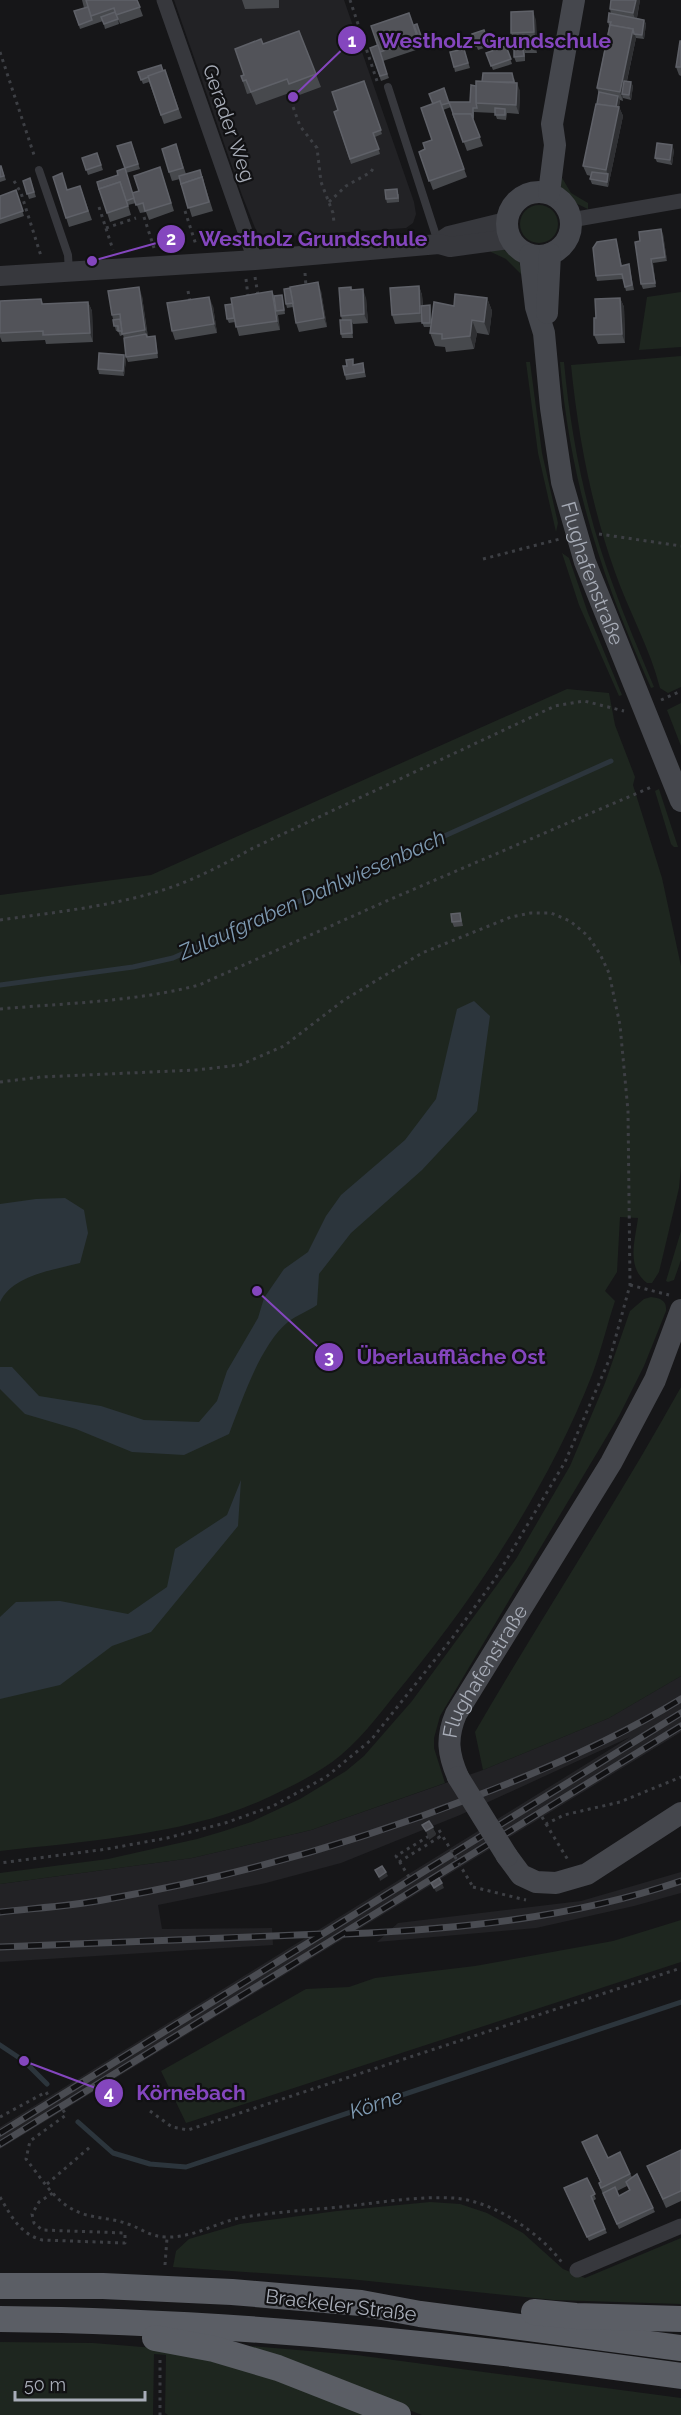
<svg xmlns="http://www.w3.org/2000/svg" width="681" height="2415" font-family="Raleway,sans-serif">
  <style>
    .built { fill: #222225 }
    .green { fill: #1e261f }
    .water { fill: #2c353c }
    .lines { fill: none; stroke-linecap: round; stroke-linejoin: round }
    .stream { stroke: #2c353c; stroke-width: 5 }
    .path { stroke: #3d3f44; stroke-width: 3; stroke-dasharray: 3 4.5; stroke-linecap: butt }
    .service { stroke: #37383d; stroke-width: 8 }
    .minor { stroke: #37383d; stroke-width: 15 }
    .tertiary { stroke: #37383d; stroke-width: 20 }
    .secondary { stroke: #45474d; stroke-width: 22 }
    .trunk { stroke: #5b5e65; stroke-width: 26 }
    .rail-casing { stroke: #4a4c52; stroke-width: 7 }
    .rail { stroke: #111113; stroke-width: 4.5; stroke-dasharray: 14; stroke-linecap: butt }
    .path-bridge { stroke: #3d3f44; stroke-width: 3; stroke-dasharray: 3 4.5; stroke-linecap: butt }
    .secondary-bridge { stroke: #45474d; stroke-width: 22 }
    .wall { fill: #47494d; fill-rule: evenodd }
    .shaded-wall { fill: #2f3033 }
    .building { fill: #525359; stroke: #5f6168; stroke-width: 1.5 }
    .labels { text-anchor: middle; stroke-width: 4.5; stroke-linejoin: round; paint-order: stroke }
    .street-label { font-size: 20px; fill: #a8adb8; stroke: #111113 }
    .water-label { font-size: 21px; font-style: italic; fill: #7f9bb3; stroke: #111113 }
    .leader { fill: none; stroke: #8446be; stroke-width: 2 }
    .callout-dot { fill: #8446be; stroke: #111113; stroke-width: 2 }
    .mark-label { font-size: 18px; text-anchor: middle; font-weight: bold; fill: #fff }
    .callout-label { font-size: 21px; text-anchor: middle; font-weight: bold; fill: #8446be; stroke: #111113; stroke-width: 4.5; stroke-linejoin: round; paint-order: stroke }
  </style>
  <rect width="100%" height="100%" fill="#161618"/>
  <!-- built -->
  <g class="built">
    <polygon points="174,0 344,0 414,202 416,214 413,223 406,228 259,238 242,195"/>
    <polygon points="681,1676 681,1732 0,2149 0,2127 630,1737 460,1815 341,1863 266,1883 158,1905 162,1929 272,1928 273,1945 0,1962 0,1884 192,1858 311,1830 483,1770 609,1718"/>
    <polygon points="681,1872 681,1893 634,1906 536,1928 377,1942 398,1923 581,1901"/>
  </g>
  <!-- green -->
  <g class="green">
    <polygon points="561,176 571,193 588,203 588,209 571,201 561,189"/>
    <circle cx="539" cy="224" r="19"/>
    <polygon points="501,248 518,259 524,277 506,259 491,252 491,250"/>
    <polygon points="681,292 681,347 639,350 647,297"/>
    <path d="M681 356V687L668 693 660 688C650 648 628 610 615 572 591 505 578 435 571 365Z"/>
    <polygon points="526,362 530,362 542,453 558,523 556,532 538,453"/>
    <path d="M560 362H564C571 438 586 513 613 585 625 619 640 653 654 687L651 688C602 578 570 483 560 362Z"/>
    <polygon points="562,553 569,558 588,613 622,695 619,696 579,605"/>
    <path d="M567 689 609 693 615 725 635 777 633 785 662 878 681 966V1166L679 1188 659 1272 652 1283H647C626 1267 635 1241 638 1218L620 1217 617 1272 605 1291 615 1301C607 1325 601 1351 592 1375 551 1481 479 1592 407 1680 386 1705 366 1734 341 1755 317 1775 286 1789 258 1802 183 1835 81 1842 0 1851V895L151 875Z"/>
    <polygon points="681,703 681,746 667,710"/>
    <polygon points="659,789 678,847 674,847 671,844 655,791"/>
    <polygon points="681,1231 681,1260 674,1280 668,1282 666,1281"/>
    <path d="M651 1297C660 1298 667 1300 666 1311L644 1366 619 1416 440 1716 434 1738V1748L445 1783 311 1830 192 1858 0 1884V1873L108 1859 197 1839 224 1831 251 1822 300 1799 346 1771 364 1756 412 1701 516 1559 570 1466 605 1383 630 1311 644 1299Z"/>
    <path d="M681 1387V1676L609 1718 483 1770 475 1732C542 1616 616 1504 681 1387Z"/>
    <polygon points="681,1920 681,1962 186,2123 161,2071 306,1989 349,1987 375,1978 475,1966 613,1941"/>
    <polygon points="430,2202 460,2204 487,2213 523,2233 563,2269 585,2278 681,2238 681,2304 554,2300 349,2279 173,2267 176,2251 189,2239 240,2224 337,2211"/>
    <polygon points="0,2342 93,2343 155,2348 227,2361 375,2415 168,2415 165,2413 166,2355 154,2354 153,2415 0,2415"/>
    <polygon points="250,2346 356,2355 681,2398 681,2415 422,2415 253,2349"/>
  </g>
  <!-- water -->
  <g class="water">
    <path d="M474 1001 490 1016 477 1111 422 1170 351 1233 319 1274 317 1305C308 1311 297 1315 288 1322 260 1345 242 1401 229 1434L184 1455 132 1452 76 1429 25 1414 0 1389V1367H12L39 1396 101 1406 144 1420 199 1422 217 1401 227 1371 258 1318 264 1298 284 1269 308 1252 326 1216 341 1195 405 1140 436 1099 457 1009Z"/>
    <path d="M65 1198 84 1210 88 1233 80 1263C53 1270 13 1275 0 1302V1204L36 1199Z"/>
    <polygon points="241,1480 238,1526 151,1632 112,1646 60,1685 0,1699 0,1617 16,1602 60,1601 128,1614 167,1587 175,1549 227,1515"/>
  </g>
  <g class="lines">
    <!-- stream -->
    <g class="stream">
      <polyline points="0,985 133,967 173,958 611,761"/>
      <polyline points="0,2045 24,2061 47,2084"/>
      <polyline points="78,2122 113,2153 150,2164 186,2167 681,2002"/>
    </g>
    <!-- path -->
    <g class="path">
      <polyline points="350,0 377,81"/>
      <polyline points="0,52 35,158"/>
      <polyline points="288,93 300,126 317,148 321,182 333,213 334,223"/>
      <polyline points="14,181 21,193 41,256"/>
      <polyline points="329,202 346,186 371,172 375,165"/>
      <polyline points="99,207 113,250"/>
      <polyline points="185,211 196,245"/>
      <polyline points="144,217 154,248"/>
      <polyline points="106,228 136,218"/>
      <polyline points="305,273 306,287"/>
      <polyline points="255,277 258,295"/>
      <polyline points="246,279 248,296"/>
      <polyline points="188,291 190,301"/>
      <polyline points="599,534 681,546"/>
      <polyline points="483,559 560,539"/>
      <polyline points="661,700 681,691"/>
      <path d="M0 920C51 913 104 907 153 893 189 883 221 866 253 848L555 706 584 701 624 711"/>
      <path d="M0 1009C66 1003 134 1002 199 985L391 899 654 786"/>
      <polyline points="0,1082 41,1077 196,1070 240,1065 284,1046 344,1000 422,953 511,917 531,913 551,913 570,921 588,936 600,954 609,973 620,1025 628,1111 630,1285 610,1358 565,1462 495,1579 453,1637 371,1740 326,1777 273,1806 225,1823 167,1838 107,1849 0,1863"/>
      <polyline points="630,1285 669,1295"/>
      <polyline points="542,1817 546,1824 564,1815 620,1802 681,1777"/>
      <polyline points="546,1824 568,1860"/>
      <polyline points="399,1862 438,1838"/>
      <polyline points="409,1877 396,1856 439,1830 442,1835"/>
      <polyline points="473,1887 526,1900"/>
      <path d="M63 2110 66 2115 30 2141 26 2159C39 2175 53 2199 72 2209 89 2219 110 2217 128 2224 142 2229 151 2237 166 2237 195 2238 218 2221 245 2217 276 2212 308 2210 340 2207 377 2203 416 2196 453 2198 492 2200 541 2233 563 2264"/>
      <polyline points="150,2111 172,2127 188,2130 681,1968"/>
      <polyline points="0,2117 46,2092 49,2097"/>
      <polyline points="47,2184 90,2147"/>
      <path d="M0 2197C11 2216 20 2234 42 2240L125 2243V2233L42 2230 34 2223 32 2214 39 2202 53 2193"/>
      <polyline points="165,2265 167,2238"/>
      <polyline points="160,2360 160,2415"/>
    </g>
    <!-- service -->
    <g class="service">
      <polyline points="388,87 438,242"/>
      <polyline points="39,170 68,255 69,272"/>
    </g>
    <!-- minor -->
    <g class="minor">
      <polyline points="164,0 255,260"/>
      <polyline points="571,220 681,201"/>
      <polyline points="577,2270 681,2226"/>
    </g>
    <!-- tertiary -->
    <g class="tertiary">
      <polyline points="443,240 449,236 506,222"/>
      <polyline points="0,276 255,260 439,244 450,247 510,239"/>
    </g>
    <!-- secondary -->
    <g class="secondary">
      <circle cx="539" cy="224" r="32"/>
      <polyline points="549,193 555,145 552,124 574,0"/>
      <path id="s1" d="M530 255 536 307 544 333 551 408 562 482 585 562 681 801"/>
      <polyline points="547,313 550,254"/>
      <path id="s2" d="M458 1777C448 1754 446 1738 456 1714L611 1463 655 1380 681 1310"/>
      <polyline points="507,1856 521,1875 536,1882 556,1883 587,1874 681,1813"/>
    </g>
    <!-- trunk -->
    <g class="trunk">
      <polyline points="0,2286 103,2286 232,2292 361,2303 420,2314 681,2348"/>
      <polyline points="534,2312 576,2316 681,2319"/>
      <path d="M0 2319C228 2321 456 2344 681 2376"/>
      <polyline points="155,2338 214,2349 278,2368 398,2415"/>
    </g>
    <!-- rail casing -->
    <g class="rail-casing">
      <g id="rail">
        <path d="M0 1912C36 1908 73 1906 108 1899 234 1877 357 1842 476 1796 547 1769 616 1739 681 1699"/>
        <path d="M345 1934C459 1929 572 1918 681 1881"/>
        <polyline points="0,1947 321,1934"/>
        <polyline points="0,2133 681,1713"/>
        <polyline points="0,2144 681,1726"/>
      </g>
    </g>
    <!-- rail -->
    <use href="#rail" class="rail"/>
    <!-- path-bridge -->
    <polyline class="path-bridge" points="438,1838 442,1835 473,1887"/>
    <!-- secondary-bridge -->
    <polyline class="secondary-bridge" points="458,1777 507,1856"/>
  </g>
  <!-- wall -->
  <g class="wall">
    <polygon points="82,0 137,0 143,16 120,24 118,19 119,24 105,29 103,21 80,29 74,11 84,8"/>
    <polygon points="242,0 279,0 279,8 245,9"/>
    <polygon points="611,0 640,0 637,18 644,20 646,24 644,39 636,38 627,81 633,86 631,100 623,98 623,101 620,100 619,107 623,116 608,187 592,184 590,179 591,176 587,175 583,166 597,104 599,94 597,88 609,26 608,22 611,14 610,9"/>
    <polygon points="536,20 537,53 525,53 525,61 516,62 514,57 514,50 512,50 511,45 513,38 511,33"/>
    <polygon points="417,24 422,40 419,41 419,40 422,48 383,61 382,60 389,78 381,81 370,48 377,45"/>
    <polygon points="484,30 490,46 478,50 472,34"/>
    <polygon points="299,31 321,87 294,97 292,92 256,105 251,93 247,94 241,76 244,75 263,44"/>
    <polygon points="681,41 681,76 679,75 676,67"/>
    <polygon points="506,46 512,64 493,70 486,53"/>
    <polygon points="464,49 470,68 455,72 454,67"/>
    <polygon points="165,70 182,118 164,124 149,82 143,84 138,72"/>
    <polygon points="514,78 515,82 520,91 519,114 507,113 506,120 497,119 495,113 474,112 474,122 483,146 467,151 451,107 443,110 467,177 433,190 419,152 425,149 432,140 421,108 449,102 470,102 476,86 482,82"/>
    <polygon points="364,81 382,134 375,137 380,154 351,164 334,112 338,110"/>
    <polygon points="131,142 140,169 126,173 133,193 139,191 160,167 174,211 149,220 146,212 140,213 136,203 128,205 131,215 110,222 97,182 118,175 125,168"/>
    <polygon points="176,144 186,174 200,170 213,211 192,217 180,179 172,181 169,172"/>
    <polygon points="674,150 672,165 657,162 655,158"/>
    <polygon points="97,153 103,170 88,175 82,158"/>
    <polygon points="0,166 1,166 6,180 0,182"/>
    <polygon points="53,177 68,190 80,186 92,220 69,227"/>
    <polygon points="30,178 36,197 29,199 23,181"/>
    <polygon points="16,190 24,216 0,224 0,196"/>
    <polygon points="399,194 399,202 387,203 386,199"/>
    <polygon points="663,234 667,261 653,263 656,287 643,289 641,284 640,241"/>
    <polygon points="616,239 622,266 630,269 634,290 626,291 623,279 597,281 596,276"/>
    <polygon points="419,286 422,295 423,306 431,310 431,325 454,306 487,298 492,311 489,335 477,333 474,349 446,352 445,347 435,346 430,333 431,327 424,327 422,322 395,324 392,315"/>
    <polygon points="351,287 352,290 366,298 368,323 353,324 353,338 342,338 341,334 342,320 341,316"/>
    <polygon points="272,291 274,296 282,295 283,299 285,314 278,315 280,330 239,336 235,322 229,323 227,319 232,303"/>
    <polygon points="321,291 327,327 299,332 296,323 293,307 287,308 286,304"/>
    <polygon points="142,296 148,337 156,341 158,358 128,362 126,357 124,338 123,335 120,336 118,331 116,331 112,315"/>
    <polygon points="620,298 624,307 625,343 598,344 594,335 596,318"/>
    <polygon points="41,299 43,304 88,302 92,311 93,342 46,344 45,340 2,342 0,337 0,301"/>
    <polygon points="213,306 217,333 175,340 172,331"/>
    <polygon points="124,355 126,360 124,376 99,374 98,369"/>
    <polygon points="363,363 366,377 346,380 345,375 354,365"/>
    <polygon points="460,913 463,926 454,927 452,922"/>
    <path d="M582 2142 608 2158 630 2174 632 2177 653 2208 655 2212 619 2229 602 2192 599 2183 600 2182ZM627 2186 629 2190 619 2196 617 2191Z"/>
    <polygon points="681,2150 681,2201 666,2208 647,2166"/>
    <polygon points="587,2178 596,2199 593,2201 607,2233 589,2241 566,2193"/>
  </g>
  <!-- shaded-wall -->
  <g class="shaded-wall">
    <polygon points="636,0 640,0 636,22 633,13"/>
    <polygon points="533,11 536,20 537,53 535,48 536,37 534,32"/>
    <polygon points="644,20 646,24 644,39 642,35"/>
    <polygon points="633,29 636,38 624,94 622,94 623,98 623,101 620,92"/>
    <polygon points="631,82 633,86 631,100 629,95"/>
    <polygon points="517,83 520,91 519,114 516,105"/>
    <polygon points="618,96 620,100 617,115 616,111"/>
    <polygon points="619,107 623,116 608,187 607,182 608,174 606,170"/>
    <polygon points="672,145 674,150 672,165 670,160"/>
    <polygon points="661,229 663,234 667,261 665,257"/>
    <polygon points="651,259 653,263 656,287 655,283"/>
    <polygon points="318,282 321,291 327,327 324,318"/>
    <polygon points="419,286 422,295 424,322 420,313"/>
    <polygon points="139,287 142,296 148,342 145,330"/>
    <polygon points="363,289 366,298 368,323 364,314"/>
    <polygon points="272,291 275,300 276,311 280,330 277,321"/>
    <polygon points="209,297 213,306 217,333 214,324"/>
    <polygon points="487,298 492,311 489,335 484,322"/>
    <polygon points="620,298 624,307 625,343 622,334"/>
    <polygon points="88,302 92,311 93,342 90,333"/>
    <polygon points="430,305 431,310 431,327 430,323"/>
    <polygon points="351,320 353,324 353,338 352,333"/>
    <polygon points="472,320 477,333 474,349 470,336"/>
    <polygon points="124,355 126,360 124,376 123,371"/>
    <polygon points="433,1827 436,1835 429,1840 426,1831"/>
    <polygon points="386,1872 388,1876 380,1881 379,1877"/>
    <polygon points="442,1883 444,1888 436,1892 434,1888"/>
  </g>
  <!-- building -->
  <g class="building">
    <polygon points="86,0 137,0 140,7 116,15 114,8 91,16"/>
    <polygon points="611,0 636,0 633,13 610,9"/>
    <polygon points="88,7 92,20 79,25 74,11"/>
    <polygon points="533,11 534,32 511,33 511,12"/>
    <polygon points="115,12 118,19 104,24 101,17"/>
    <polygon points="409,13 418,39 380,52 371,26"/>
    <polygon points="609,13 644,20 642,35 634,34 633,29 610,25 611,22 608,22"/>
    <polygon points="417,24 421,36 418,36 414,25"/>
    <polygon points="610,25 633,29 620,92 597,88"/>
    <polygon points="484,30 488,42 476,46 472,34"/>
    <polygon points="299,31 316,74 289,84 287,79 251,92 246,80 243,81 241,76 244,75 235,49 261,39 263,44"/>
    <polygon points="536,37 535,48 523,49 524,56 514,57 514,45 511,45 513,38"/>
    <polygon points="680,41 681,41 681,67 676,67"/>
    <polygon points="378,45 387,74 380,76 370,48"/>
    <polygon points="506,46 511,59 491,66 486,53"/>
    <polygon points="464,49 468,63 454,67 450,52"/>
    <polygon points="161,65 163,71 141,80 138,72"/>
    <polygon points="165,70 178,109 161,115 148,76"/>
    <polygon points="483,73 512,73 514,82 482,82"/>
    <polygon points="364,81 381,130 373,133 379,149 350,159 334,112 338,110 332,92"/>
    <polygon points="476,81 517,83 516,105 476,103"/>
    <polygon points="624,81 631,82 629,95 622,94"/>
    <polygon points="471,85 476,86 476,103 477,108 473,108 473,118 471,114 453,114 455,119 449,102 470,102"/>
    <polygon points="444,88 449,103 441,105 440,101 433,104 429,94"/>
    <polygon points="599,92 618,96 616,107 597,104"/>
    <polygon points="440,101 464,169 429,181 419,152 425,149 423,143 432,140 421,108"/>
    <polygon points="596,104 619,107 606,170 583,166"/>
    <polygon points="495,108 505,109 505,115 495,115"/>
    <polygon points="453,114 471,114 480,137 463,142"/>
    <polygon points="131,142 138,164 125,168 117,146"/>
    <polygon points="657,143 672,145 670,160 655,158"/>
    <polygon points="176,144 183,168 169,172 162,149"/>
    <polygon points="97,153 101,165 86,170 82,158"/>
    <polygon points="0,166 1,166 4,176 0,177"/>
    <polygon points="160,167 171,203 145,211 143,203 136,205 132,193 139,191 134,176"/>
    <polygon points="125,168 134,198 126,201 120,182 99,189 97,182 118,175 117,171"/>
    <polygon points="200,170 203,182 202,177 181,184 179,176"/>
    <polygon points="592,172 608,174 607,182 590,179"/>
    <polygon points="62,173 67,190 80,186 88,211 66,218 53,177"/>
    <polygon points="202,177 209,202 188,208 181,184"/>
    <polygon points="30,178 34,192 27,194 23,181"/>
    <polygon points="120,182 128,206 107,213 99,189"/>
    <polygon points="397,189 398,198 386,199 385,190"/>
    <polygon points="16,190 23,211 0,219 0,196"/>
    <polygon points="661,229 665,257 651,259 655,283 641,284 635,242 640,241 639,232"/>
    <polygon points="616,239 621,266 629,264 632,285 625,287 622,274 596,276 593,248 597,242"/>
    <polygon points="318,282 324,318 296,323 290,287"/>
    <polygon points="419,286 420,313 392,315 390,288"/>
    <polygon points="139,287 145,330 122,334 120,314 112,315 108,291"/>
    <polygon points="351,287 351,290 363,289 364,314 341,316 339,288"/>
    <polygon points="290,288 293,303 286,304 284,289"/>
    <polygon points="272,291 277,321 236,327 231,298"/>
    <polygon points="455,294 487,298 484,322 472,320 470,336 442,339 442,334 430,333 434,302 454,306"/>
    <polygon points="282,295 284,310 276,311 274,296"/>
    <polygon points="209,297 214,324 172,331 167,303"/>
    <polygon points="620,298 622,334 594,335 594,318 596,318 595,299"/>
    <polygon points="41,299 42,304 88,302 90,333 43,335 43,331 0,333 0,301"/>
    <polygon points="232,304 234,318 227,319 225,305"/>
    <polygon points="430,305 430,323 422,323 421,306"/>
    <polygon points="120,319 122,331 118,331 118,326 114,326 113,320"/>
    <polygon points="340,320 351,320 352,333 341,334"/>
    <polygon points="146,334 147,337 155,336 157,353 126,357 124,338"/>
    <polygon points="99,353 124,355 123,371 98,369"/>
    <polygon points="353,359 353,365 363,363 364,372 345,375 343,366 347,366 346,360"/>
    <polygon points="460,913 461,921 452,922 451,914"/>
    <polygon points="429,1821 433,1827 426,1831 422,1825"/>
    <polygon points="382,1866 386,1872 379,1877 375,1870"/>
    <polygon points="439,1878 442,1883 434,1888 431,1883"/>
    <polygon points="597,2135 608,2158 620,2152 630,2174 601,2188 599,2183 601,2182 582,2142"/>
    <polygon points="681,2150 681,2191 663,2199 647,2166"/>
    <polygon points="637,2174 653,2208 617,2224 603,2193 615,2187 619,2196 630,2190 626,2182"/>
    <polygon points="587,2178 595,2194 591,2196 605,2229 587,2237 564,2188"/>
  </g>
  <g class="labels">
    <!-- street labels -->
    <g class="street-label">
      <text transform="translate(229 123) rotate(71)" y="7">Gerader Weg</text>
      <text dy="7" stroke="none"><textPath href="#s1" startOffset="326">Flughafenstraße</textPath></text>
      <text dy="7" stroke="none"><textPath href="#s2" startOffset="116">Flughafenstraße</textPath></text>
      <text transform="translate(341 2305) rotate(7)" y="7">Brackeler Straße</text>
    </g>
    <!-- water labels -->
    <g class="water-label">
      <text transform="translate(312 895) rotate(-24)" y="7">Zulaufgraben Dahlwiesenbach</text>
      <text transform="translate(376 2104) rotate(-18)" y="7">Körne</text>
    </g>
  </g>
  <!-- callouts -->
  <path class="leader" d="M293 97L352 40M92 261L171 239M257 1291L329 1357M24 2061L109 2093"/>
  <g class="callout-dot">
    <circle cx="293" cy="97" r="6"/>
    <circle cx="92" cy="261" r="6"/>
    <circle cx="257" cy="1291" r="6"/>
    <circle cx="24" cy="2061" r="6"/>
    <circle cx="352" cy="40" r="15"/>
    <circle cx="171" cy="239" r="15"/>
    <circle cx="329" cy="1357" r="15"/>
    <circle cx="109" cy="2093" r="15"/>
  </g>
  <g class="mark-label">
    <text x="352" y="47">1</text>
    <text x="171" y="245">2</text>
    <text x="329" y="1363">3</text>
    <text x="109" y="2099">4</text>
  </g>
  <g class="callout-label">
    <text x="495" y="48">Westholz-Grundschule</text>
    <text x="313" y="246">Westholz Grundschule</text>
    <text x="451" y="1364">Überlauffläche Ost</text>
    <text x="191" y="2100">Körnebach</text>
  </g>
  <!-- scale -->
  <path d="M15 2391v9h130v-9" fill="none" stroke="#a8adb8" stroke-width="3"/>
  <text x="24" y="2391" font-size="18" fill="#a8adb8" stroke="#111113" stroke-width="4.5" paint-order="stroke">50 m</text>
</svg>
